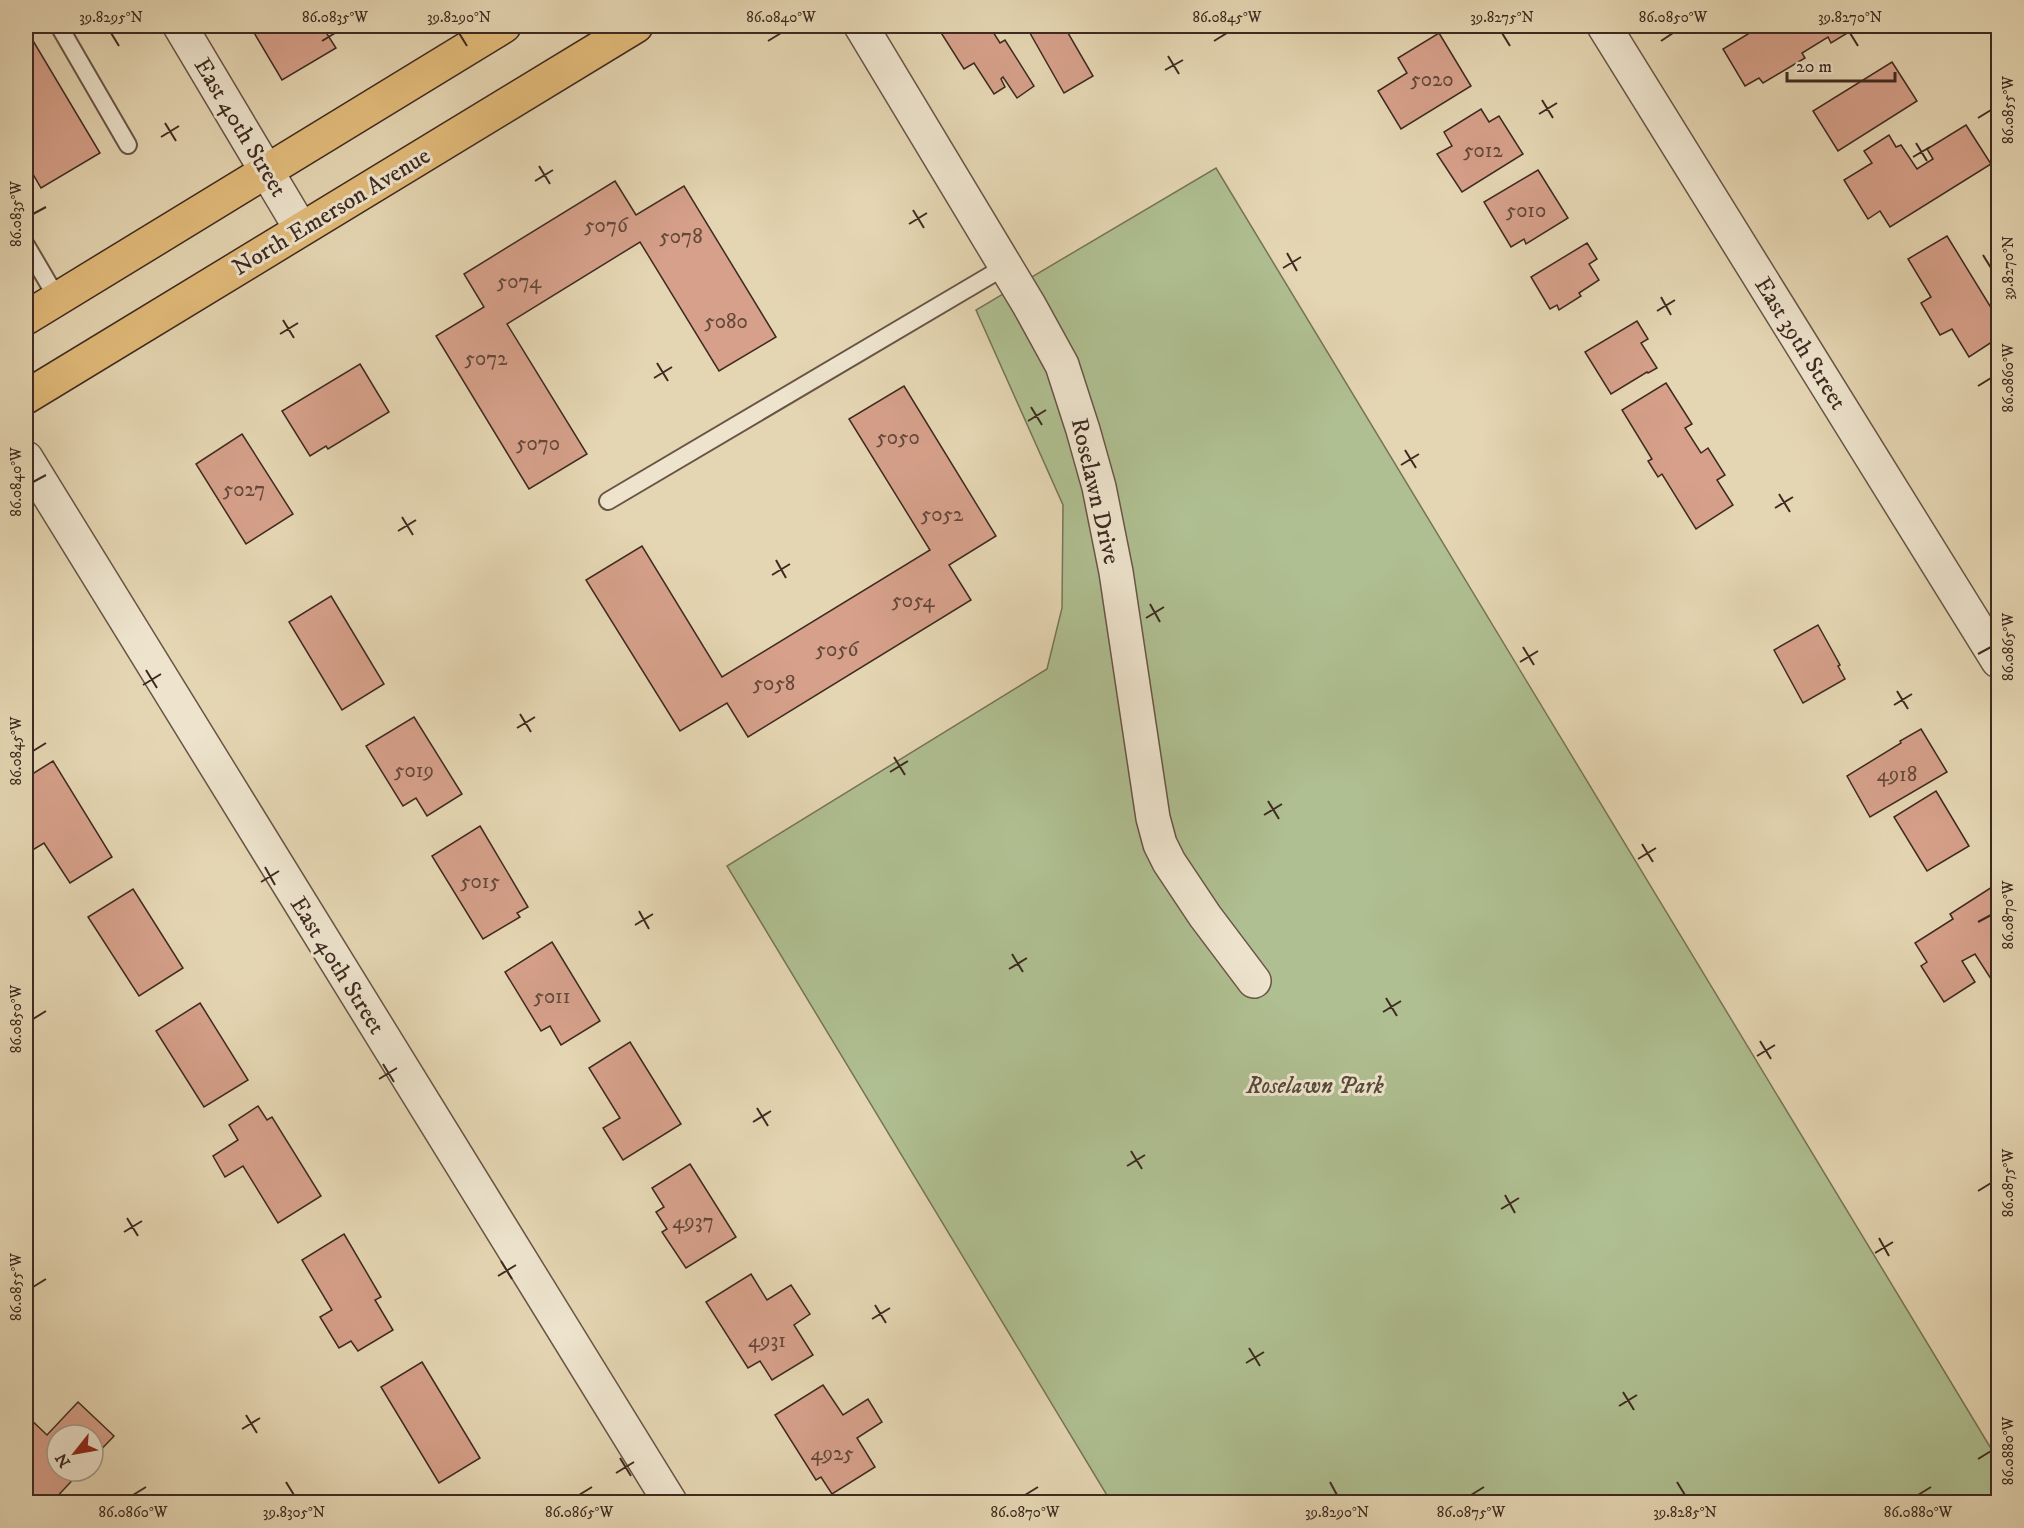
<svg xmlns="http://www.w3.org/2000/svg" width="2024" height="1528" font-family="'IM FELL DW Pica',serif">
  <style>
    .green { fill: #afbf91; stroke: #767458; stroke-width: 1.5 }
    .building { fill: #d6a08a; stroke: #3e2a20; stroke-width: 1.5 }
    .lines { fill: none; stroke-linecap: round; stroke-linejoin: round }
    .lane-casing { stroke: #685545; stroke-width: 20 }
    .street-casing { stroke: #685545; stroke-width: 36 }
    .primary-casing { stroke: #3e2a20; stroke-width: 36 }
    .lane { stroke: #eee4ce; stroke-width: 16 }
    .street { stroke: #eee4ce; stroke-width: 33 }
    .primary { stroke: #e2bb7a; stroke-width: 33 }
    .ticks { fill: none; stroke: #3e2a20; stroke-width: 2 }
    .labels { text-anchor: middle; stroke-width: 6; stroke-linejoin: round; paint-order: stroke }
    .number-label { font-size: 21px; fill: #64483a }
    .street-label { font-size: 24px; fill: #3e2a20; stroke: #eee4ce }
    .park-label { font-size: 24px; font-style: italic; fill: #554837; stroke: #eee4ce }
    .neatline { fill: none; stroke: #3e2a20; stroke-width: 2 }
    .ticks-label { font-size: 15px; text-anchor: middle; fill: #3e2a20 }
  </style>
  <rect width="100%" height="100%" fill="#e5d6b3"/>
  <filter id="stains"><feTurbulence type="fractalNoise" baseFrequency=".00333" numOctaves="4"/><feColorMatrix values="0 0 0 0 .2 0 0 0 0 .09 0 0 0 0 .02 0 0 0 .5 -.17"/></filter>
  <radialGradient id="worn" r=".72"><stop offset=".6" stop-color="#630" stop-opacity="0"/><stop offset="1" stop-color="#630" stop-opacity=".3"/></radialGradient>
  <!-- green -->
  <polygon class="green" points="1216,168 1998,1460 1998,1502 1111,1502 727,866 1047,669 1062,608 1063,505 976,310"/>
  <!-- building -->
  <g class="building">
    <polygon points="250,26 322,26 336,48 282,80"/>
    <polygon points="941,26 1002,26 993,32 1000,43 1005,40 1034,86 1017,98 1003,77 1001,79 1005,87 994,94 974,63 964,69 938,28"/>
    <polygon points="1026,26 1064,26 1093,76 1064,93"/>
    <polygon points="1749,26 1859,26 1831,43 1828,37 1802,53 1805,58 1763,83 1759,78 1745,86 1723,49 1753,31"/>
    <polygon points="26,29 100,153 41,188 26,162"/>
    <polygon points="1439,33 1471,86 1401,129 1378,91 1407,73 1398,58"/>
    <polygon points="1892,62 1917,101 1838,151 1813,111"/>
    <polygon points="1481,109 1489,122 1499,116 1523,154 1462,192 1437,154 1452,146 1444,132"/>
    <polygon points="1966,125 1991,164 1890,227 1880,211 1868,219 1844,180 1872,163 1864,151 1889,135 1896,147 1901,145 1917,169 1933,159 1927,149"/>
    <polygon points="1538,170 1568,218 1526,244 1524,239 1511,247 1484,202"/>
    <polygon points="615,181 636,215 684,186 776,337 719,371 640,242 507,324 587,454 529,489 436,336 484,307 464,274"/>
    <polygon points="1947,236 1998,319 1998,338 1969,357 1952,329 1940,335 1921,303 1931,297 1908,259"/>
    <polygon points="1587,243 1597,259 1589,264 1599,280 1579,293 1581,296 1559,310 1557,305 1550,309 1531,277"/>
    <polygon points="1637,321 1648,339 1641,343 1657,368 1648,373 1647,372 1611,394 1585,352"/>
    <polygon points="360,364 389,412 328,449 326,446 310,456 282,411"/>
    <polygon points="1666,383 1692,424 1685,428 1701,453 1708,448 1725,475 1717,480 1733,505 1696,529 1662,474 1658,477 1648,461 1652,459 1622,410"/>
    <polygon points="904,386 996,536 949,565 971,600 748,737 727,703 680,731 586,580 642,546 722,677 930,550 849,419"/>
    <polygon points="242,434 293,514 246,544 196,464"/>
    <polygon points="331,596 384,684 342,710 289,622"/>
    <polygon points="1818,625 1840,665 1838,666 1845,679 1803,703 1774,650"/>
    <polygon points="414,717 462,794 427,816 416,798 403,806 366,746"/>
    <polygon points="1921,729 1947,772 1870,817 1847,776 1901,743 1900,741"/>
    <polygon points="53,761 112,857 70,883 44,843 31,851 26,841 26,778"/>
    <polygon points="1936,791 1969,846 1927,871 1894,817"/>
    <polygon points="480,826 528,907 517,913 520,917 483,939 432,856"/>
    <polygon points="1992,887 1998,895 1998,974 1991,979 1975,954 1962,961 1975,982 1944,1002 1921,966 1927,962 1915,943 1953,919 1950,914"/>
    <polygon points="133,889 183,968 139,996 88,917"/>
    <polygon points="552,942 600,1021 561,1045 550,1026 541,1031 505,972"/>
    <polygon points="200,1003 248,1080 204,1107 156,1031"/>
    <polygon points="630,1042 681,1124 623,1160 603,1128 620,1118 589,1068"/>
    <polygon points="258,1106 267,1120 272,1117 321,1196 278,1223 243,1166 225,1177 213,1156 238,1140 229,1125"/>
    <polygon points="690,1164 736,1237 686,1268 662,1232 667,1229 656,1212 664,1207 652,1188"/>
    <polygon points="344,1234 381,1297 375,1300 393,1330 358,1351 351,1341 339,1348 320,1317 332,1310 302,1260"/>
    <polygon points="751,1274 767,1300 791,1285 810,1314 794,1325 813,1355 772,1380 760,1361 748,1368 706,1302"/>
    <polygon points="422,1362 480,1458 439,1483 381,1387"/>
    <polygon points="823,1385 843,1415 868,1399 882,1422 857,1438 875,1467 832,1494 821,1477 816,1480 775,1415"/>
    <polygon points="78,1402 114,1436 93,1458 93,1435 57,1435 57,1471 81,1471 52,1502 27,1502 26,1420 28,1417 47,1435"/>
    <polygon points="505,1496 509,1502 495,1502"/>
  </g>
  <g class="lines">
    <!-- lane casing -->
    <g class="lane-casing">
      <g id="lane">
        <polyline points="59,26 128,145"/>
        <polyline points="26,245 57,298"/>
        <polyline points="608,501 1006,266"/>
      </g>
    </g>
    <!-- street casing -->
    <g class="street-casing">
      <g id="street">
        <polyline points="180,26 301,229"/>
        <polyline points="861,26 1029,305 1062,365 1083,430 1099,487 1116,572 1153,818 1160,844 1169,862 1205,916 1254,981"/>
        <polyline points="1604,26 1998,661"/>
        <polyline points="26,458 670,1502"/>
      </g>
    </g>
    <!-- primary casing -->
    <g class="primary-casing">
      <g id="primary">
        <polyline points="26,318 504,26"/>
        <polyline points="26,397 636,26"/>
      </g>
    </g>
    <!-- lane -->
    <use href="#lane" class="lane"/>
    <!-- street -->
    <use href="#street" class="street"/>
    <!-- primary -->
    <use href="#primary" class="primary"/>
  </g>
  <!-- ticks -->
  <path class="ticks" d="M111 33 119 46M459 33 467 46M1502 33 1510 46M1850 33 1858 46M322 41 335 33M768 41 781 33M1214 41 1227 33M1661 41 1673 33M1168 56 1179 74M1165 70 1183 60M1542 100 1553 118M1539 114 1557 103M1978 118 1991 110M165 123 176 141M161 137 179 126M1916 143 1927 161M1913 157 1930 147M539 166 550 184M535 181 553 170M913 210 924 228M33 214 46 207M909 224 927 213M1287 253 1297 271M1983 255 1991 268M1283 268 1301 257M1661 297 1671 315M1657 311 1675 300M283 320 294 338M280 334 298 323M657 363 668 381M654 378 672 367M1978 386 1991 378M1031 407 1042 425M1028 421 1046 410M1405 450 1416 468M1401 465 1419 454M33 482 46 475M1779 494 1790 512M1775 508 1793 497M402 517 413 535M398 531 416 520M776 560 786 578M772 575 790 564M1150 604 1160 622M1146 618 1164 607M1523 647 1534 665M1978 654 1991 647M1520 662 1538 651M146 670 157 688M143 685 161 674M1897 691 1908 709M1894 705 1912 694M520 714 531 732M517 728 535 717M33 751 46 743M894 757 905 775M890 772 908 761M1268 801 1279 819M1264 815 1282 804M1642 844 1653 862M1638 859 1656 848M265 867 275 885M261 882 279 871M639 911 649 929M1978 922 1991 915M635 925 653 914M1012 954 1023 972M1009 969 1027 958M1386 998 1397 1016M1383 1012 1401 1001M33 1019 46 1011M1760 1041 1771 1059M1757 1056 1775 1045M383 1064 394 1082M379 1079 397 1068M757 1108 768 1126M753 1122 771 1111M1131 1151 1142 1169M1127 1166 1145 1155M1978 1191 1991 1183M1505 1195 1515 1213M1501 1209 1519 1198M127 1218 138 1236M124 1232 142 1221M1879 1238 1889 1256M1875 1253 1893 1242M501 1261 512 1279M498 1276 516 1265M33 1287 46 1279M875 1305 886 1323M872 1319 890 1308M1249 1348 1260 1366M1246 1363 1264 1352M1623 1392 1634 1410M1619 1406 1637 1395M246 1415 257 1433M242 1429 260 1418M620 1458 631 1476M1978 1459 1991 1451M616 1473 634 1462M286 1482 294 1495M1330 1482 1337 1495M1677 1482 1685 1495M133 1495 146 1487M579 1495 592 1487M1025 1495 1038 1487M1471 1495 1484 1487M1918 1495 1931 1487"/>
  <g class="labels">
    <!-- number labels -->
    <g class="number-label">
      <text x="1432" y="86">5020</text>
      <text x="1483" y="157">5012</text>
      <text x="1526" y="217">5010</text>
      <text x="606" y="232">5076</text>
      <text x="681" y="243">5078</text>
      <text x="519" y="288">5074</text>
      <text x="726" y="328">5080</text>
      <text x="486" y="365">5072</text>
      <text x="898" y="444">5050</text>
      <text x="538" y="450">5070</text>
      <text x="244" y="496">5027</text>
      <text x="942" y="521">5052</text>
      <text x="913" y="607">5054</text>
      <text x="837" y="656">5056</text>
      <text x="774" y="690">5058</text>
      <text x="414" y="777">5019</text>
      <text x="1897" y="781">4918</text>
      <text x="480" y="888">5015</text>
      <text x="552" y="1003">5011</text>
      <text x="693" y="1228">4937</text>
      <text x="767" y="1347">4931</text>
      <text x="832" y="1460">4925</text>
    </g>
    <!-- street labels -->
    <g class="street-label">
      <text transform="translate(241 127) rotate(59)" y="8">East 40th Street</text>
      <text transform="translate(331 211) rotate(-31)" y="8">North Emerson Avenue</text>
      <text transform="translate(1801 343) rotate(58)" y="8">East 39th Street</text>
      <text transform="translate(1096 491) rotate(77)" y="8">Roselawn Drive</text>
      <text transform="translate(338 965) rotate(58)" y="8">East 40th Street</text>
    </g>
    <!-- park labels -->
    <g class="park-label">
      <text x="1315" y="1093">Roselawn Park</text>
    </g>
  </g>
  <!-- margin -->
  <rect width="2024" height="1528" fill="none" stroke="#e5d6b3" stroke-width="66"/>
  <!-- north arrow -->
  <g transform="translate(75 1453) rotate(239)"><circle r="28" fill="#eee4ce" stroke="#a89a88" stroke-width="1.5"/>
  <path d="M0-4.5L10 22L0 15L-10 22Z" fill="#8f2418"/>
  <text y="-9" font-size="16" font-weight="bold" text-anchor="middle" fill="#3e2a20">N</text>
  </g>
  <!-- scale -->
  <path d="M1787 72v9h108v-9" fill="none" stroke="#3e2a20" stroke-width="3"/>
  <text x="1796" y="72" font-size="18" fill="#3e2a20" stroke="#eee4ce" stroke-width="4.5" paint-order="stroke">20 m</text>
  <rect x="33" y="33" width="1958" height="1462" class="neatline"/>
  <g class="ticks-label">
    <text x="111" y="22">39.8295°N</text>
    <text x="335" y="22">86.0835°W</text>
    <text x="459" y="22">39.8290°N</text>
    <text x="781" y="22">86.0840°W</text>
    <text x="1227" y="22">86.0845°W</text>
    <text x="1502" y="22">39.8275°N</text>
    <text x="1673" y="22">86.0850°W</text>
    <text x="1850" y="22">39.8270°N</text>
    <text transform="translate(2008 110) rotate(-90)" y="5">86.0855°W</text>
    <text transform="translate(16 214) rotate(-90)" y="5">86.0835°W</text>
    <text transform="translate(2008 268) rotate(-90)" y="5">39.8270°N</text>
    <text transform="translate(2008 378) rotate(-90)" y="5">86.0860°W</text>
    <text transform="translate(16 482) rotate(-90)" y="5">86.0840°W</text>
    <text transform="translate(2008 647) rotate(-90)" y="5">86.0865°W</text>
    <text transform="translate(16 751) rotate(-90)" y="5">86.0845°W</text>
    <text transform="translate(2008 915) rotate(-90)" y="5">86.0870°W</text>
    <text transform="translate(16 1019) rotate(-90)" y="5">86.0850°W</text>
    <text transform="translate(2008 1183) rotate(-90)" y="5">86.0875°W</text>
    <text transform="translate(16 1287) rotate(-90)" y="5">86.0855°W</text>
    <text transform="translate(2008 1451) rotate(-90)" y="5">86.0880°W</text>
    <text x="133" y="1517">86.0860°W</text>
    <text x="294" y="1517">39.8305°N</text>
    <text x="579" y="1517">86.0865°W</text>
    <text x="1025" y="1517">86.0870°W</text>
    <text x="1337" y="1517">39.8290°N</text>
    <text x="1471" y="1517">86.0875°W</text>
    <text x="1685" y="1517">39.8285°N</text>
    <text x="1918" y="1517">86.0880°W</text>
  </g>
  <rect width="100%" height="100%" filter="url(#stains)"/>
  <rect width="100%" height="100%" fill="url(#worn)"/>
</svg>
